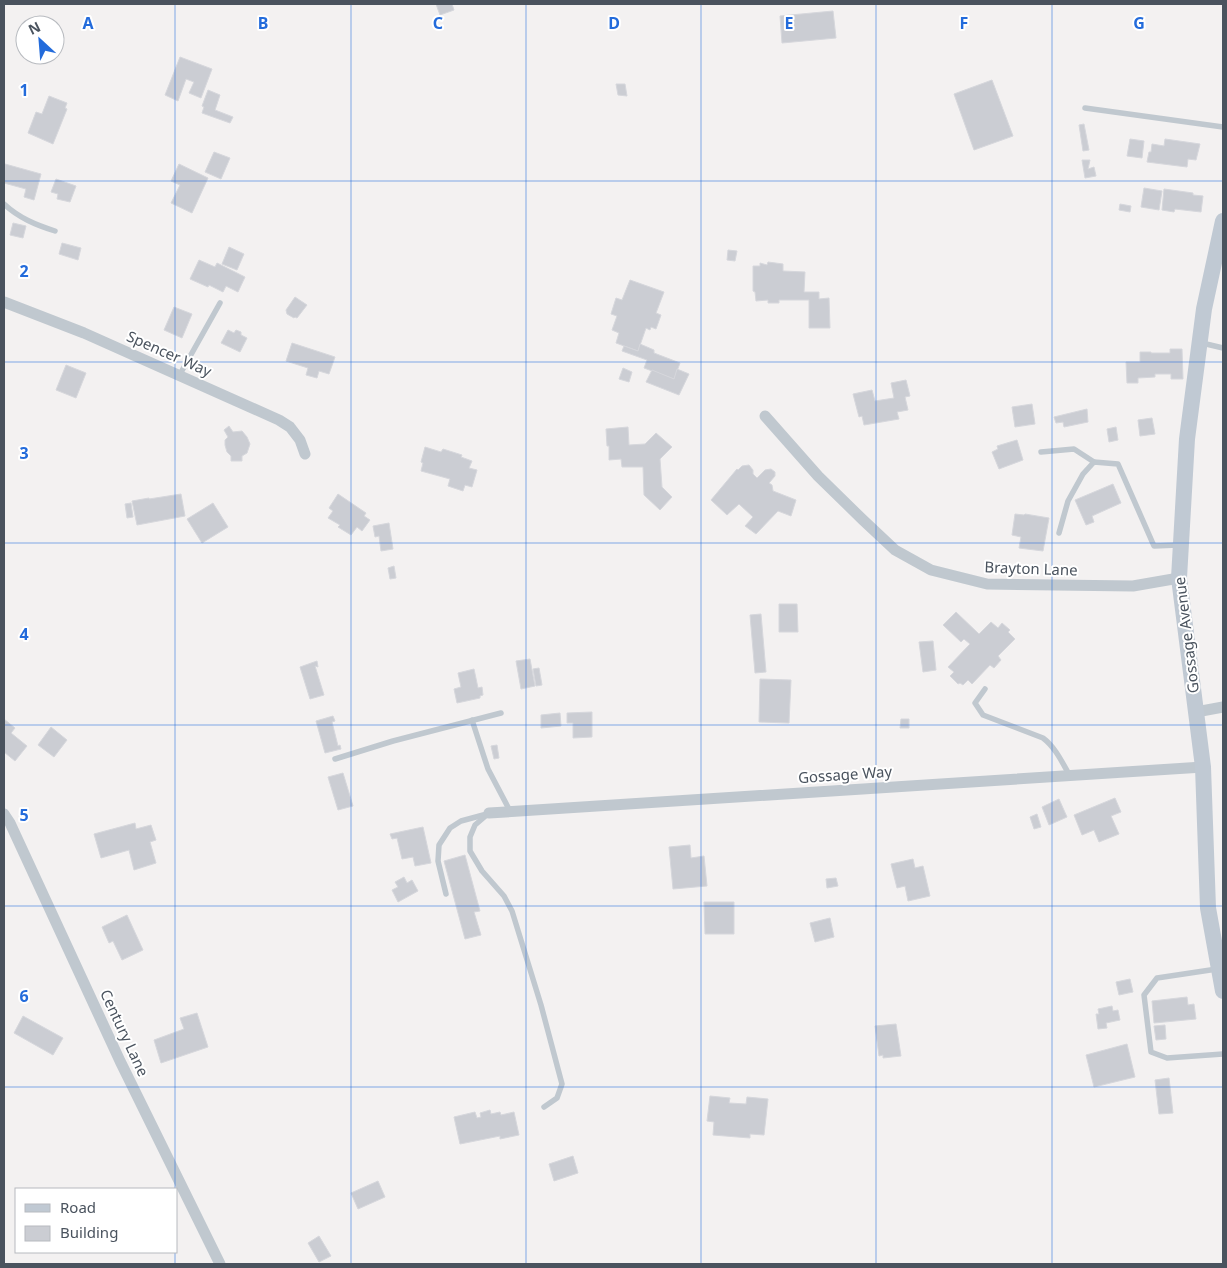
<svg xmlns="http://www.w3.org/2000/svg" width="1227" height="1268" font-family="'Noto Sans',sans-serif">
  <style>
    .building { fill: #cbcdd3; stroke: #d6d7dc }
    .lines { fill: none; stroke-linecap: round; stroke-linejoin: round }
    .lane { stroke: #c0c8cf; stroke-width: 5.5 }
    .street { stroke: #c0c8cf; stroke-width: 11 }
    .secondary { stroke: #c0c9d3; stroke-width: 16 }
    .grid { fill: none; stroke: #236bdb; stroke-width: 1; stroke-opacity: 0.55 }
    .labels { text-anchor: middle; stroke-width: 4; stroke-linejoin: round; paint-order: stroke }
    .street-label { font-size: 15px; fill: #4a535e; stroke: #fff }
    .grid-label { font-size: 16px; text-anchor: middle; font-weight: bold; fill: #236bdb; stroke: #fff; stroke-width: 4; stroke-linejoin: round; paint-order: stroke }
  </style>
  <rect width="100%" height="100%" fill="#f3f1f1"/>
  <!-- building -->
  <g class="building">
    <polygon points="436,4 452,4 454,10 440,15"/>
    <polygon points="833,11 836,38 782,43 780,16"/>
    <polygon points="180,57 212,69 201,98 189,93 194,82 186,79 178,101 165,95"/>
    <polygon points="992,80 1013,136 974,150 954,94"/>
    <polygon points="616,84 625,84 627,96 618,95"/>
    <polygon points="208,90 220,95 215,110 233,117 230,123 202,113 204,107 202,106"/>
    <polygon points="49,96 67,103 65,108 67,109 53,144 28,133 36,112 42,114"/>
    <polygon points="1084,124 1089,150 1083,151 1079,125"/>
    <polygon points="1130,139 1144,141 1142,158 1127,156"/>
    <polygon points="1165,139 1200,144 1196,160 1188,159 1187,167 1147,162 1149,152 1151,152 1152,144 1164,146"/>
    <polygon points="214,152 230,158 221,179 205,172"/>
    <polygon points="1082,160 1090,160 1088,169 1094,167 1096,176 1085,178"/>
    <polygon points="5,164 41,174 34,200 24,197 26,189 4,183"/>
    <polygon points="179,164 208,178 192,213 171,203 180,185 171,181"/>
    <polygon points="56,179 76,186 70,202 57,199 58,194 51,192"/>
    <polygon points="1144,188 1162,191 1159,210 1141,207"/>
    <polygon points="1164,189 1193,193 1193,195 1203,196 1201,212 1175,209 1174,212 1162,210"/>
    <polygon points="1120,204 1131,206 1130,212 1119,210"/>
    <polygon points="13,223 26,226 23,238 10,235"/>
    <polygon points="62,243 81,248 78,260 59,254"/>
    <polygon points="229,247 244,254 237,270 222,264"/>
    <polygon points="728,250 737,251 735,261 727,260"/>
    <polygon points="199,260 215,267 217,263 245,277 238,292 226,286 223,292 209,285 208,287 190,279"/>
    <polygon points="768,262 783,264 783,271 805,272 804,292 819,292 819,299 829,298 830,328 809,328 809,300 779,300 779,303 768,303 768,300 756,301 755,292 753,291 753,266 760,266 760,263 767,265"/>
    <polygon points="630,280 664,292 656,313 661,315 656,329 651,327 650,330 646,328 638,351 616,343 619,333 612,330 617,316 611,314 616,298 622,300"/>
    <polygon points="295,297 307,305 297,318 295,317 294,318 287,314 286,310"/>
    <polygon points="174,307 192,314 182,338 164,330"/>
    <polygon points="228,330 234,333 236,330 241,332 241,335 247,338 240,352 221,343"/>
    <polygon points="292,343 335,357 329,374 319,371 317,378 306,375 308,368 286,361"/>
    <polygon points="640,344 654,350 654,353 680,363 674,379 644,368 647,360 622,351 624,346 638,351"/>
    <polygon points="1170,349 1182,349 1183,379 1171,379 1171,374 1155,374 1155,377 1138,378 1138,383 1127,383 1126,362 1140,362 1140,352 1151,352 1151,353 1170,353"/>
    <polygon points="66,365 86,373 76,398 56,390"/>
    <polygon points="623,368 632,372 629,382 619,379"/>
    <polygon points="677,369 689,374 679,395 646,382 652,370 674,379"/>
    <polygon points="906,380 910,396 905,397 908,410 897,412 899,419 864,425 862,416 859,417 853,394 872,390 875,401 894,398 891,383"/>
    <polygon points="1032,404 1035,424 1015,427 1012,407"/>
    <polygon points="1087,409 1088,422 1064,427 1063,422 1056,423 1054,417"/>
    <polygon points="1152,418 1155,434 1140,436 1138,420"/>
    <polygon points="229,426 233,432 242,431 247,437 250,444 247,453 242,456 242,461 231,461 231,456 227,452 225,445 225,440 228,437 224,430"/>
    <polygon points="628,427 629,445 645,444 656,433 672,447 660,459 662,487 672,497 660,510 644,495 643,467 622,467 621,459 609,460 609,446 607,446 606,429"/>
    <polygon points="1116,427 1118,440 1109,442 1107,429"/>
    <polygon points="1017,440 1023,460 999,469 992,452 998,449 997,446"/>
    <polygon points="425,447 441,452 443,449 462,455 461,457 472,461 469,468 477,470 472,487 465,485 463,491 448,486 450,479 421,471 423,463 421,462"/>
    <polygon points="749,465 753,470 753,474 757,478 765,470 771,469 775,472 775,476 769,483 772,485 773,491 796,500 791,516 778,511 756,534 745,526 753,517 739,504 727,515 711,500 737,469 738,470 742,466"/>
    <polygon points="1113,484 1121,503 1092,516 1094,522 1086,525 1075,500"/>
    <polygon points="181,494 185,516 137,525 132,501 149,498 149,499"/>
    <polygon points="338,494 366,513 364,516 370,520 362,531 357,527 351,535 338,527 340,525 328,518 333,511 329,508"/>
    <polygon points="131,503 133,517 127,518 125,504"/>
    <polygon points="213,503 228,527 202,543 187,519"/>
    <polygon points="1015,514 1024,515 1025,514 1049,518 1043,551 1019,548 1021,537 1012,535"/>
    <polygon points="389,523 393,549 381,551 379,536 375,537 373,526"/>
    <polygon points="394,566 396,578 390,579 388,568"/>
    <polygon points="779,604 797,604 798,632 779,632"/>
    <polygon points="956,612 979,634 991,622 998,628 1002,623 1010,630 1008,632 1015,639 998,656 1001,660 994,668 990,665 972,684 968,680 963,685 960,683 958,684 950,676 954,672 948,667 970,644 964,639 961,642 943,625"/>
    <polygon points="761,614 766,672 755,673 750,615"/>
    <polygon points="933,641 936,670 923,672 919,642"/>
    <polygon points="530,659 535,686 521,689 516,661"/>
    <polygon points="317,661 318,667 315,666 324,695 310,699 300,667"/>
    <polygon points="539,668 542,685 536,686 533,669"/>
    <polygon points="474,669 478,688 482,687 483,695 480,696 480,698 457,703 454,689 461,687 458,673"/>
    <polygon points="760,679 791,680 789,723 759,722"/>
    <polygon points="592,712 592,737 573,738 573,723 567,723 567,713"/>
    <polygon points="560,713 561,726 541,728 541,715"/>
    <polygon points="333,716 335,721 332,722 338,746 340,745 341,749 325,753 316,721"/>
    <polygon points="4,719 15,728 11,733 27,746 15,761 4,752"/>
    <polygon points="901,719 909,719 909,728 900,728"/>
    <polygon points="51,727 67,740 54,757 38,745"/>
    <polygon points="497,745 499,758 494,759 491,746"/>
    <polygon points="343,773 353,806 338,810 328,777"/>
    <polygon points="1115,798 1121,812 1111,816 1119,834 1099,842 1094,830 1082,835 1074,815"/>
    <polygon points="1059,799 1067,817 1049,825 1042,807"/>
    <polygon points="1037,814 1041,827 1034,829 1030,817"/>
    <polygon points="135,823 136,829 151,825 156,840 150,842 156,863 134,870 129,850 101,858 94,834"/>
    <polygon points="423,827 431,863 415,866 413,857 402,859 397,838 392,839 390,834"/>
    <polygon points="690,845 691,858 704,856 707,886 673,889 669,847"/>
    <polygon points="465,855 480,911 474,912 481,935 465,939 444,861"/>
    <polygon points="913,859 915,868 923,866 930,896 908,901 905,886 897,888 891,864"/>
    <polygon points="404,877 407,883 412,880 418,891 398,902 392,890 398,887 395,882"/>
    <polygon points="836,878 838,886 827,888 826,879"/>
    <polygon points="704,902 734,902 734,934 705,934"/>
    <polygon points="127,915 143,950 122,960 113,941 109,943 102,927"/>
    <polygon points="830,918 834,937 815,942 810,923"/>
    <polygon points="1130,979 1133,992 1119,995 1116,982"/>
    <polygon points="1187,997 1188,1005 1194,1004 1196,1019 1154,1023 1152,1001"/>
    <polygon points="1112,1006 1113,1011 1118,1010 1120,1020 1106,1023 1107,1028 1098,1029 1096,1014 1099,1014 1098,1009"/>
    <polygon points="197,1013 208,1047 161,1063 154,1040 184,1029 180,1018"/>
    <polygon points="23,1016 63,1038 53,1055 14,1033"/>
    <polygon points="896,1024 901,1056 883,1058 883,1055 879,1056 875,1026"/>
    <polygon points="1165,1025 1166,1039 1156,1040 1154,1026"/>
    <polygon points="1127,1044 1135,1077 1094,1087 1086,1055"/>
    <polygon points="1169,1078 1173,1113 1159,1114 1155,1080"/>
    <polygon points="710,1096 730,1098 729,1103 746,1104 747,1097 768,1099 764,1135 750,1134 750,1138 713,1135 714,1122 707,1121"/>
    <polygon points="490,1110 491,1114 500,1112 501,1115 514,1112 519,1135 500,1139 500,1136 460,1144 454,1117 475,1112 477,1118 481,1117 480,1113"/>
    <polygon points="573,1156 578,1173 554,1181 549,1164"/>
    <polygon points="378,1181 385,1197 358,1209 351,1193"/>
    <polygon points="319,1236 331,1256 319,1262 308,1243"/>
  </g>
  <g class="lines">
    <!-- lane -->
    <g class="lane">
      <polyline points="1085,108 1223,127"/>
      <path d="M4 204C19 218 36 225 55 231"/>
      <polyline points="1202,343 1223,348"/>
      <polyline points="179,376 220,303"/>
      <polyline points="1041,452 1074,449 1094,462"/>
      <polyline points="1059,533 1068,501 1083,474 1094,462 1118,464 1154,546 1178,545"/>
      <path d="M985 689 975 703 983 715 1043 738C1055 747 1062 762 1070 776"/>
      <polyline points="472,720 488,769 510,811"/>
      <polyline points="335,759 393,741 501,713"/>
      <polyline points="489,813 475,825 470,837 470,851 482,871 504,896 512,911 541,1005 562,1084 557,1098 544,1107"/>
      <polyline points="446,894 438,861 439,845 450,828 461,821 487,814"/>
      <polyline points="1217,969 1157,978 1144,995 1151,1052 1167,1058 1223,1054"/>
    </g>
    <!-- street -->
    <g class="street">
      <polyline points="4,302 84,333 279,420 290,427 300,440 305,454"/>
      <polyline points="765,416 818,476 863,520 895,550 931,570 987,584 1133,586 1179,578"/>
      <polyline points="1196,712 1223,707"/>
      <polyline points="489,813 1203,767"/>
      <polyline points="4,814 10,823 120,1061 220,1264"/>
    </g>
    <!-- secondary -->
    <polyline class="secondary" points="1223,221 1204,309 1187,439 1179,578 1203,767 1208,908 1223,991"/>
  </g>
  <!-- grid -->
  <path class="grid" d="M175 4V1189M351 4V1264M526 4V1264M701 4V1264M876 4V1264M1052 4V1264M4 181H1223M4 362H1223M4 543H1223M4 725H1223M4 906H1223M4 1087H1223M175 1252V1264"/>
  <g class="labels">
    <!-- street labels -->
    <g class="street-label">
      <text transform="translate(169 354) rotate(24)" y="5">Spencer Way</text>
      <text transform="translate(1031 569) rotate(2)" y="5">Brayton Lane</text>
      <text transform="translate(1187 635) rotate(-97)" y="5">Gossage Avenue</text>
      <text transform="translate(845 775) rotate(-4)" y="5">Gossage Way</text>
      <text transform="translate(124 1033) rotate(65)" y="5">Century Lane</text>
    </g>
  </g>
  <g class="grid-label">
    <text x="88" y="29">A</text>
    <text x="263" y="29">B</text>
    <text x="438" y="29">C</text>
    <text x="614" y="29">D</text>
    <text x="789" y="29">E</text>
    <text x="964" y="29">F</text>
    <text x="1139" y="29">G</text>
    <text x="24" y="96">1</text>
    <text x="24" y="277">2</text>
    <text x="24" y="459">3</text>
    <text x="24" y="640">4</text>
    <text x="24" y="821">5</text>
    <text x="24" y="1002">6</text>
  </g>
  <!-- border -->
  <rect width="1227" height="1268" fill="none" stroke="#4a535e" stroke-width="10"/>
  <!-- legend -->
  <rect x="15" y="1188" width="162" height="65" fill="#ffffff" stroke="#b7babf"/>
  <rect x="25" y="1204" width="25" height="8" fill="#c0c9d3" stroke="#b7babf"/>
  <text x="60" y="1213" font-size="15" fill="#4a535e">Road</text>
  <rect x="25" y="1226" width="25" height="15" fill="#cbcdd3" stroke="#b7babf"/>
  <text x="60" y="1238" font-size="15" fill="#4a535e">Building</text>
  <!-- north arrow -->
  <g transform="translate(40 40) rotate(334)"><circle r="24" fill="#ffffff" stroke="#b7babf"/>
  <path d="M0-4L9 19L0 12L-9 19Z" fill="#236bdb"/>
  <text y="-8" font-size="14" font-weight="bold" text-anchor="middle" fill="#4a535e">N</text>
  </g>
</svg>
